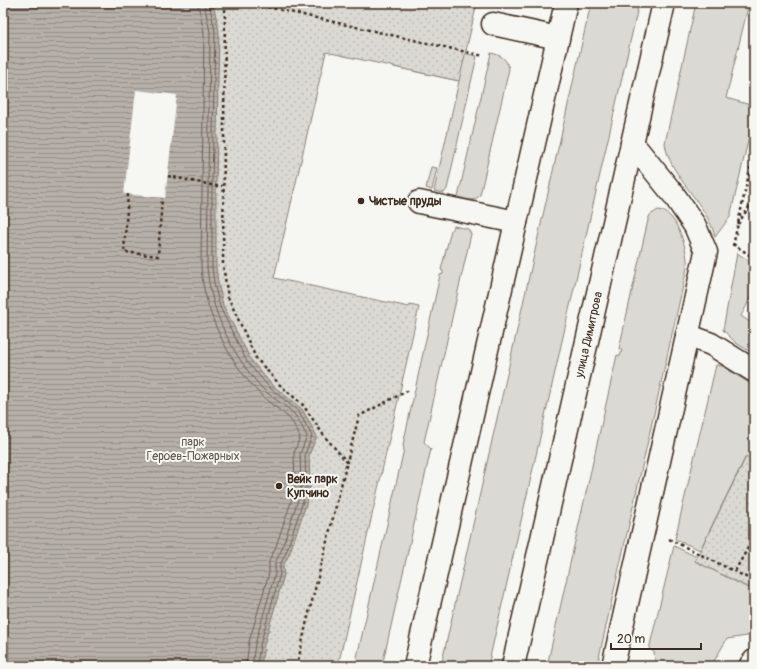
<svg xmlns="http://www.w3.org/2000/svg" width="757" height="669" font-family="Pangolin,sans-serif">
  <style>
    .green { fill: #dad9d3; stroke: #8a8278 }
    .park { fill: url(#park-dots); stroke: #8a8278 }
    .water { fill: url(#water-rules); stroke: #857a71 }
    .pier { fill: #f6f6f2 }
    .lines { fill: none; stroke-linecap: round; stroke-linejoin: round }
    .shore { stroke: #6c6056; stroke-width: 1 }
    .minor-casing { stroke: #3b2a1e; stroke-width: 25 }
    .path { stroke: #3b2a1e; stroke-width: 2.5; stroke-dasharray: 3 3; stroke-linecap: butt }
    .minor { stroke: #f6f6f2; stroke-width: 22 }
    .poi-dot { fill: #3b2a1e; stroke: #f6f6f2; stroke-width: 1.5 }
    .labels { text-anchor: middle; stroke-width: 4; stroke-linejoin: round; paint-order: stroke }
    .poi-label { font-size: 12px; font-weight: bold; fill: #3b2a1e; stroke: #f6f6f2; text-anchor: start }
    .street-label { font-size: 12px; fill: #3b2a1e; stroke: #f6f6f2 }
    .park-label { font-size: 12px; fill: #63564b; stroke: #f6f6f2 }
  </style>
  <defs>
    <pattern id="park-dots" width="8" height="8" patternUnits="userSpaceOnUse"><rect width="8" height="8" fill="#dad9d3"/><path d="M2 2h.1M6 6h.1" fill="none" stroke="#bcbab5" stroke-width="1.8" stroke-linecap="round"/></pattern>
    <pattern id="water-rules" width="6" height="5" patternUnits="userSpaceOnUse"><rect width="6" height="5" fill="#b6b0a9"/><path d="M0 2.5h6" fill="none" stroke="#958f89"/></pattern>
  </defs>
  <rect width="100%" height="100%" fill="#f6f6f2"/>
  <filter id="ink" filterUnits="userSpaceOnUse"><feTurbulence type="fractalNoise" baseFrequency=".025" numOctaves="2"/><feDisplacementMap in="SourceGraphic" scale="8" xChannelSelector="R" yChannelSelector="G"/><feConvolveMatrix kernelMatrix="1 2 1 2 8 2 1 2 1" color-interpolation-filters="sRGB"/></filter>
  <g filter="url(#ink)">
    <!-- green -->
    <g class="green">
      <polygon points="591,3 639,3 488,666 441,666"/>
      <path d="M696 3H749L726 98 754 106V116L730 217 715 237C707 202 669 177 665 143Z"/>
      <polygon points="400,39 477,56 447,189 444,193 434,191 459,81 394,67"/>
      <path d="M491 53C500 55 507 58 509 69L480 195C474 203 467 199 458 197Z"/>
      <polygon points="431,167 437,168 432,190 426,188"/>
      <path d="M658 210C677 210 689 253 687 268L597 666H547L617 355 620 356 622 350 619 349 648 220 650 215Z"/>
      <polygon points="454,226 468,229 471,234 424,442 431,449 382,666 355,666 404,449 403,445 440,275 443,274 443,271 441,270 451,230"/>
      <path d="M737 253 754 264 752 274C757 287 747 305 741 316L754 325V354L736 343 723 330Z"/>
      <polygon points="716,365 722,366 754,386 754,462 745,458 700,550 675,539"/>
      <polygon points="674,546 697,557 695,561 748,588 751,584 754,586 754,635 727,639 711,666 656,666 654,652 649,649"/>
    </g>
    <!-- park -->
    <g class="park">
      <polygon points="3,3 477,3 459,81 326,52 274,278 409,307 410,305 419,307 338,666 3,666"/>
      <polygon points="746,457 754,462 754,578 749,588 695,561"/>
    </g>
    <!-- water -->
    <polygon class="water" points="3,3 213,3 219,31 216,186 216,268 218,282 223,305 251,360 271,384 302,409 317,436 309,455 310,486 309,496 289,555 283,566 284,575 264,645 261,666 3,666"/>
    <!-- pier -->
    <polygon class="pier" points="136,90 177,95 165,198 124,194"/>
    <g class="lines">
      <!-- shore -->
      <g class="shore">
        <path d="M198 3 204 33 201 267C204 312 229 363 261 395 270 404 281 410 289 418 294 423 297 431 300 437L294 453 295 485 294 493 275 549 269 561V573L249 642 246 666"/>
        <path d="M204 3 210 32 207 267C211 313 233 357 264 390 273 399 286 405 295 415 300 421 303 430 307 436L300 454 301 485 300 494 281 551 275 563V574L255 644 252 666"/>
        <polyline points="209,3 215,31 212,186 212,267 214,283 220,307 247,362 269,387 299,412 312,436 305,454 306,485 305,495 286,553 280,565 280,574 260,645 257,666"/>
      </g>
      <!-- minor casing -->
      <g class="minor-casing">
        <g id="minor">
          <polyline points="493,24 558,38"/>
          <polyline points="419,202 516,222"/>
          <polyline points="687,335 711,344 754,371"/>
          <polyline points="415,666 566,3"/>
          <path id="s1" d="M513 666 664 3"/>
          <polyline points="613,666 706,252 695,226 674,195 632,143"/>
          <polyline points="750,666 754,661"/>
        </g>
      </g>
      <!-- path -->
      <g class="path">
        <polyline points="225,3 223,265 228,297 256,358 280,385 303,405 325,437 347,462 359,416 409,390"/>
        <polyline points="250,3 484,56"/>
        <polyline points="168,176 216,186 222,186"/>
        <polyline points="128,194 124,252 158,256 162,198"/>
        <polyline points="738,224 754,199"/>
        <polyline points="733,244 754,258"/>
        <polyline points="733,246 754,151"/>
        <polyline points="669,539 754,581"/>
        <polyline points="735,571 754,537"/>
        <polyline points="297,666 306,625 347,462"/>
      </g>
      <!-- minor -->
      <use href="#minor" class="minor"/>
    </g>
  </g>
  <!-- markers -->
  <g class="poi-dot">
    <circle cx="361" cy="201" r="4"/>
    <circle cx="279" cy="486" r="4"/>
  </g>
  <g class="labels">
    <!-- poi labels -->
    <g class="poi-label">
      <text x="369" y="205">Чистые пруды</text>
      <text x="287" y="483">Вейк парк<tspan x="287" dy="14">Купчино</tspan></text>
    </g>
    <!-- street labels -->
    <g class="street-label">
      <text dy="4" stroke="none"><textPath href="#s1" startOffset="340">улица Димитрова</textPath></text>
    </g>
    <!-- park labels -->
    <g class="park-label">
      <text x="193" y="446">парк<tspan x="193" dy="14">Героев-Пожарных</tspan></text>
    </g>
  </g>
  <!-- margin -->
  <rect width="757" height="669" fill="none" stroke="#f6f6f2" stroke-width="16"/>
  <rect x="8" y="8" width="741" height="653" fill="none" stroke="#3b2a1e" stroke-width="1.5" filter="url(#ink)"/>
  <!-- scale -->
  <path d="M611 643v6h90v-6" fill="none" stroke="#3b2a1e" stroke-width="2"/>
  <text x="617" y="643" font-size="12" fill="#3b2a1e" stroke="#f6f6f2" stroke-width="3" paint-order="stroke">20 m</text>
</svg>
